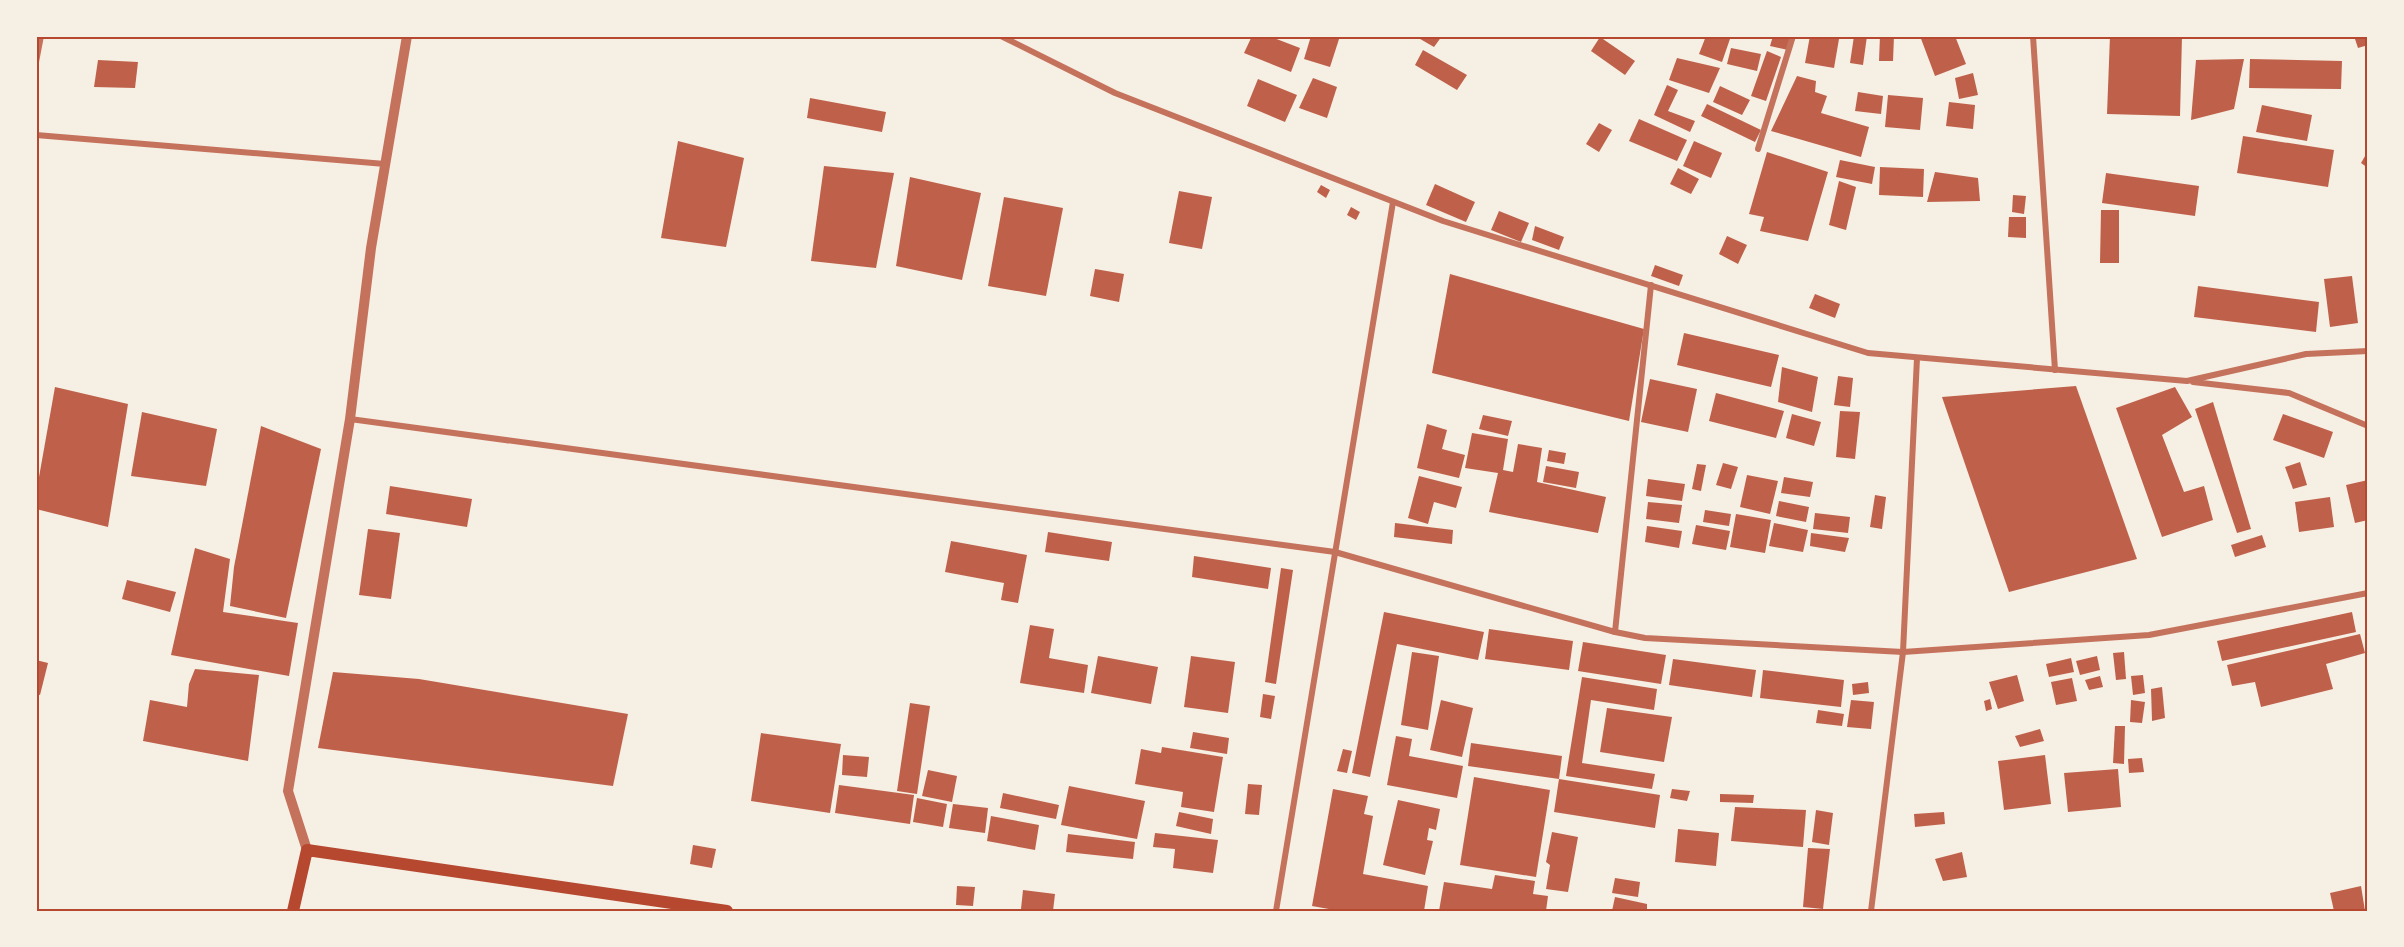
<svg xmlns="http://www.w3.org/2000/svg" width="2404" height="947" font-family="Overpass,sans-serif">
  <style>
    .building { fill: #bf614a }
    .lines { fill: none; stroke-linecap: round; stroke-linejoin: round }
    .minor { stroke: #c5725c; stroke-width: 6 }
    .tertiary { stroke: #c5725c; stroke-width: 10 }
    .secondary { stroke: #b5482f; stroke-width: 12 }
    .neatline { fill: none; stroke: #b5482f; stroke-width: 2 }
  </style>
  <rect width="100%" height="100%" fill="#f6efe4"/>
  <!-- building -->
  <g class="building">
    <polygon points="1252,36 1269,36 1300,48 1291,72 1244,53"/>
    <polygon points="1311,36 1340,36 1330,67 1304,59"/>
    <polygon points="1415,36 1442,36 1434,47"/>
    <polygon points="1706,36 1731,36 1722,62 1699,54"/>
    <polygon points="1773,36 1792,36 1788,50 1770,46"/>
    <polygon points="1810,36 1839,39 1834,68 1805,63"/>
    <polygon points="1854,36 1867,36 1863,65 1850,63"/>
    <polygon points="1880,36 1894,36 1893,61 1879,61"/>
    <polygon points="1920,36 1955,36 1966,64 1935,76"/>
    <polygon points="2110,36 2182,36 2180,116 2107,114"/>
    <polygon points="2354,36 2368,36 2368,45 2358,48"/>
    <polygon points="1600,37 1635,61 1625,75 1591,51"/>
    <polygon points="1731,48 1761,54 1757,71 1727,64"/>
    <polygon points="1423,50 1467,75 1457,90 1415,65"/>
    <polygon points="1767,51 1781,57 1766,101 1751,96"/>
    <polygon points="1677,58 1720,68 1709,93 1669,80"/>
    <polygon points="2244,59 2234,109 2191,120 2196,60"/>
    <polygon points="2250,59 2342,61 2341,89 2249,88"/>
    <polygon points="98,60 138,62 135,88 94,87"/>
    <polygon points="1973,73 1978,95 1959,99 1955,78"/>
    <polygon points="1797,76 1816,81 1815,92 1827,96 1821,113 1869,127 1861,157 1771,131"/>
    <polygon points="1313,78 1337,87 1327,118 1299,108"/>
    <polygon points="1258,79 1297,95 1285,122 1247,106"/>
    <polygon points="1667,85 1678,90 1668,111 1695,121 1690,132 1654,115"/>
    <polygon points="1720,86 1750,100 1742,115 1713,102"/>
    <polygon points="1858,92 1883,96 1881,114 1855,111"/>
    <polygon points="1888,95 1923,98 1920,130 1885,127"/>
    <polygon points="810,98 886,112 882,132 807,118"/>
    <polygon points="1949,102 1975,105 1973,129 1946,126"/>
    <polygon points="1707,104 1761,130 1755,142 1701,116"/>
    <polygon points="2262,105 2312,115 2307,141 2256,132"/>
    <polygon points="1639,119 1687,140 1677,161 1629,141"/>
    <polygon points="1599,123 1612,130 1599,152 1586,144"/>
    <polygon points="2243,136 2334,150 2328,187 2237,173"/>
    <polygon points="678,141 744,158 726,247 661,238"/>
    <polygon points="1694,141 1722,153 1711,178 1683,166"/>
    <polygon points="2368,151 2368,168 2361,163"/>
    <polygon points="1767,152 1828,172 1808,241 1760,231 1764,217 1749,214"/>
    <polygon points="1840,160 1875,167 1872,184 1836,177"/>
    <polygon points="824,166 894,173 876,268 811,261"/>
    <polygon points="1880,167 1924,169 1923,197 1879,195"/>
    <polygon points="1678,168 1699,179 1691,194 1670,184"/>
    <polygon points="1935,172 1978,178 1980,201 1927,202"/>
    <polygon points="2106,173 2199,186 2195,216 2102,203"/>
    <polygon points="910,177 981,193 962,280 896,266"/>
    <polygon points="1839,181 1856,187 1846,230 1829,225"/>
    <polygon points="1435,184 1475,202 1466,222 1426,205"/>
    <polygon points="1321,185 1330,190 1326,198 1317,192"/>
    <polygon points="1179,191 1212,197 1202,249 1169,243"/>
    <polygon points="2013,195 2026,196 2024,214 2012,212"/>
    <polygon points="1004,197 1063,208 1046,296 988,286"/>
    <polygon points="1351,207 1360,212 1356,220 1347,215"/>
    <polygon points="2101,210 2119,210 2119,263 2100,263"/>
    <polygon points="1499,211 1529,223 1521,242 1491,230"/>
    <polygon points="2009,217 2026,217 2026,238 2008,237"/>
    <polygon points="1535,226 1564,237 1559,250 1532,240"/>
    <polygon points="1727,236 1747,245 1738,264 1719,254"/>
    <polygon points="1655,265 1683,275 1679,286 1651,276"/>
    <polygon points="1095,269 1124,274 1119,302 1090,296"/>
    <polygon points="1450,274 1644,329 1629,421 1432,373"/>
    <polygon points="2352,276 2358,323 2330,327 2324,279"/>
    <polygon points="2198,286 2319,302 2316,332 2194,317"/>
    <polygon points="1815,294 1840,304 1835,318 1809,308"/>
    <polygon points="1684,333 1779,355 1771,387 1677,365"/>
    <polygon points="1782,367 1818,377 1812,412 1778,402"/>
    <polygon points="1838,376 1853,378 1850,407 1834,405"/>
    <polygon points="1650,379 1697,389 1688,432 1641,422"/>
    <polygon points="2076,386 2137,559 2009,592 1942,397"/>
    <polygon points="55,387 128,404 108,527 36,509 36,494"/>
    <polygon points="2175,387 2192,417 2162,435 2184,492 2204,486 2213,520 2162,537 2116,408"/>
    <polygon points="1716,393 1784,411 1776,438 1709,421"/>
    <polygon points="2213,402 2251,529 2237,533 2195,409"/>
    <polygon points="1840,411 1860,412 1855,459 1836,457"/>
    <polygon points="142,412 217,429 206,486 131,476"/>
    <polygon points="1792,414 1821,422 1814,446 1786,438"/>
    <polygon points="2283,414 2333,432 2324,458 2273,440"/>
    <polygon points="1483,415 1512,421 1508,436 1479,429"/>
    <polygon points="1427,424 1447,430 1442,449 1465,455 1459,478 1417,468"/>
    <polygon points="261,426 321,449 286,618 230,606 234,567"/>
    <polygon points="1472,433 1508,439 1503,470 1513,472 1518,444 1542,448 1537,482 1606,497 1598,533 1489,512 1498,473 1465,468"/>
    <polygon points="1549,450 1566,453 1564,464 1547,461"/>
    <polygon points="2300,462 2307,485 2293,489 2285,467"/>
    <polygon points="1723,463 1738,467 1731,489 1716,485"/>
    <polygon points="1697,464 1706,465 1701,491 1692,489"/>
    <polygon points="1546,466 1579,472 1576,488 1543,482"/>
    <polygon points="1747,475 1778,481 1770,514 1740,507"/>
    <polygon points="1419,476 1462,487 1456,508 1434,502 1428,524 1408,518"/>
    <polygon points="1784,477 1813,482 1810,497 1781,493"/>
    <polygon points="1648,479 1685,484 1682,501 1646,496"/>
    <polygon points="2368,480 2368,520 2355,523 2346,485"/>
    <polygon points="390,486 472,499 467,527 386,514"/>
    <polygon points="1875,495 1886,497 1882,529 1870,527"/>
    <polygon points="2330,497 2334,527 2299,532 2295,502"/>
    <polygon points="1779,501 1809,507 1806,522 1776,516"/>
    <polygon points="1648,502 1682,505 1679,523 1646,519"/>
    <polygon points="1705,510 1731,514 1729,526 1703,522"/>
    <polygon points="1815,513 1850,517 1848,533 1813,529"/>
    <polygon points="1736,514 1771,520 1765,553 1730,547"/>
    <polygon points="1395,523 1453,530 1452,544 1394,537"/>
    <polygon points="1774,523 1808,530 1803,552 1769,546"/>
    <polygon points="1696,525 1730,531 1726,550 1692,544"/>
    <polygon points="1647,526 1682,531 1679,548 1645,542"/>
    <polygon points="368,529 400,533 391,599 359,595"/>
    <polygon points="1048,532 1112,542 1109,561 1045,552"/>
    <polygon points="1811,533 1849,538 1845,552 1810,546"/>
    <polygon points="2262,535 2266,547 2235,557 2231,545"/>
    <polygon points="951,541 1027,555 1018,603 1001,600 1004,583 945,572"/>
    <polygon points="195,548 230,559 223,612 298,623 289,676 171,655"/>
    <polygon points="1194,556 1271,568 1268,589 1192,577"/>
    <polygon points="1281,568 1293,570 1276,684 1265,682"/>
    <polygon points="127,580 176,592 170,612 122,599"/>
    <polygon points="1384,612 1484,632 1478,660 1397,644 1370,777 1352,773"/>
    <polygon points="2352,612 2356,632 2222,661 2217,641"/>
    <polygon points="1030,625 1054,629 1049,658 1088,665 1084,693 1020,683"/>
    <polygon points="1489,629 1573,641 1569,670 1485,659"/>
    <polygon points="2360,634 2365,653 2326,664 2333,689 2261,707 2255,682 2232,686 2227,665"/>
    <polygon points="1583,642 1666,655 1661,684 1578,671"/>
    <polygon points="1412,652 1439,656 1428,730 1401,725"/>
    <polygon points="2124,652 2126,679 2116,680 2113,653"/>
    <polygon points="1098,656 1158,667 1151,704 1091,693"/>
    <polygon points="1191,656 1235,662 1228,713 1184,707"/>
    <polygon points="2097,656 2100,670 2080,675 2076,661"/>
    <polygon points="2071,658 2074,672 2049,677 2046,664"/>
    <polygon points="1673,659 1756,670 1752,697 1669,685"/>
    <polygon points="36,660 48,663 40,695 36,694"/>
    <polygon points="195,669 259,675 248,761 143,741 150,700 187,707 189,684"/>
    <polygon points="1763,670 1844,680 1841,707 1760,698"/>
    <polygon points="333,672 419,679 628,714 613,786 318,748"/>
    <polygon points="2017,675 2024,701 1998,709 1989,682"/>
    <polygon points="2143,675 2145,693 2133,695 2131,676"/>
    <polygon points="2100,676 2103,687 2089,690 2085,680"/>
    <polygon points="1582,677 1657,689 1654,710 1591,700 1582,763 1655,774 1652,789 1566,776"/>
    <polygon points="2072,678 2077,701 2056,705 2051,682"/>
    <polygon points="1868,682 1869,693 1853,695 1852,684"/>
    <polygon points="2162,687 2165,718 2152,721 2151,689"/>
    <polygon points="1263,694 1275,696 1271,719 1260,717"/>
    <polygon points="1990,699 1992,709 1986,711 1984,701"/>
    <polygon points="1441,700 1473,708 1462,757 1430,750"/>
    <polygon points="1851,700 1874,702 1871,729 1847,727"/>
    <polygon points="2131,700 2145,702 2142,723 2130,722"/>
    <polygon points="910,703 930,706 917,794 897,791"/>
    <polygon points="1607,708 1672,717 1664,762 1600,752"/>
    <polygon points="1818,710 1844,714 1842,726 1816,723"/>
    <polygon points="2115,726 2125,726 2124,764 2113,763"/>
    <polygon points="2040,729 2044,741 2020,747 2015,736"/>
    <polygon points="1193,732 1229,738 1227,754 1190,748"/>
    <polygon points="761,733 841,744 830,813 751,801"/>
    <polygon points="1396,736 1412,739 1409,756 1463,766 1457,798 1387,785"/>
    <polygon points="1471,743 1562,756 1559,779 1468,766"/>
    <polygon points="1162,747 1223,757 1214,812 1181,807 1183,792 1135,784 1141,749 1161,753"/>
    <polygon points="1343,749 1352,751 1347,773 1337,771"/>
    <polygon points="843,755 869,757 867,777 842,775"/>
    <polygon points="2045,755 2051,804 2004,810 1998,761"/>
    <polygon points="2142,758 2144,772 2129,773 2128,759"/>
    <polygon points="2118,769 2121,807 2068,812 2064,773"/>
    <polygon points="928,770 957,776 952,802 922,796"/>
    <polygon points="1474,777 1550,790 1536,877 1460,865"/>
    <polygon points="1559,779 1660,795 1655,828 1554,812"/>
    <polygon points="1248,784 1262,785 1259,815 1245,814"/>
    <polygon points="839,785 914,795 910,824 835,813"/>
    <polygon points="1069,786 1145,801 1137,839 1061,825"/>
    <polygon points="1333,789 1368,796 1364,814 1373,816 1363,874 1428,886 1424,911 1340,911 1312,906"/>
    <polygon points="1672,789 1690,791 1687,801 1670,798"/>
    <polygon points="1003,793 1059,805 1056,819 1000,808"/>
    <polygon points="1720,794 1754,795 1753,803 1720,802"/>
    <polygon points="917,798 947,804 943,827 913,822"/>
    <polygon points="1398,800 1440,809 1436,830 1429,828 1427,840 1433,841 1425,875 1383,865"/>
    <polygon points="953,804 988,808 985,833 949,828"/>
    <polygon points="1735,807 1806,810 1803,847 1731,841"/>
    <polygon points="1816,810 1833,813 1829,845 1812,842"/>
    <polygon points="1179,812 1213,819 1211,834 1176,826"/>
    <polygon points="1944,812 1945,824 1915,827 1914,814"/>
    <polygon points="991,816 1039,825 1035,850 987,841"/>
    <polygon points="1678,829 1719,833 1716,866 1675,862"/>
    <polygon points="1552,832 1578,837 1568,892 1546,889 1550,865 1546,862"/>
    <polygon points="1155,833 1218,840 1213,873 1173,868 1175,849 1153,847"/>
    <polygon points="1068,834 1135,842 1133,859 1066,852"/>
    <polygon points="693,845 716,849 712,868 690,864"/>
    <polygon points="1808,848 1830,849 1823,909 1803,907"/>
    <polygon points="1962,852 1967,877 1943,881 1935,859"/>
    <polygon points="1495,875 1535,881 1533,894 1548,896 1546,911 1439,911 1444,882 1492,889"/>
    <polygon points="1615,878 1640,882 1638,897 1612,893"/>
    <polygon points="957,886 975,887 973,906 956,905"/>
    <polygon points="2361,886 2365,911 2334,911 2330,893"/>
    <polygon points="1023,890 1055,894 1053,911 1021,909"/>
    <polygon points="1615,897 1647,904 1647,911 1612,911"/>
  </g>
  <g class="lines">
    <!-- minor -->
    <g class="minor">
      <polyline points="1001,36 1115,93 1443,221 1868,353 2187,381 2306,354 2368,351"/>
      <polyline points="2033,36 2055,370"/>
      <polyline points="36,62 41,36"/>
      <polyline points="36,135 385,164"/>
      <polyline points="1758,149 1793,36"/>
      <polyline points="2193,382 2289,393 2368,426"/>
      <polyline points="350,419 1335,552 1615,632 1645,638 1903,652 2149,635 2368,593"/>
      <polyline points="1615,632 1651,285"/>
      <polyline points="1276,911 1393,202"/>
      <polyline points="1871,911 1903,652 1917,358"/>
    </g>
    <!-- tertiary -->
    <polyline class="tertiary" points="307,850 288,791 350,419 371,248 407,36"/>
    <!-- secondary -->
    <polyline class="secondary" points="293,911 307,850 727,911"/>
  </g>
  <!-- border -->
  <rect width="2404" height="947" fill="none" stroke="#f6efe4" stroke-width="75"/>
  <rect x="38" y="38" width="2328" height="872" class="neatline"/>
</svg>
